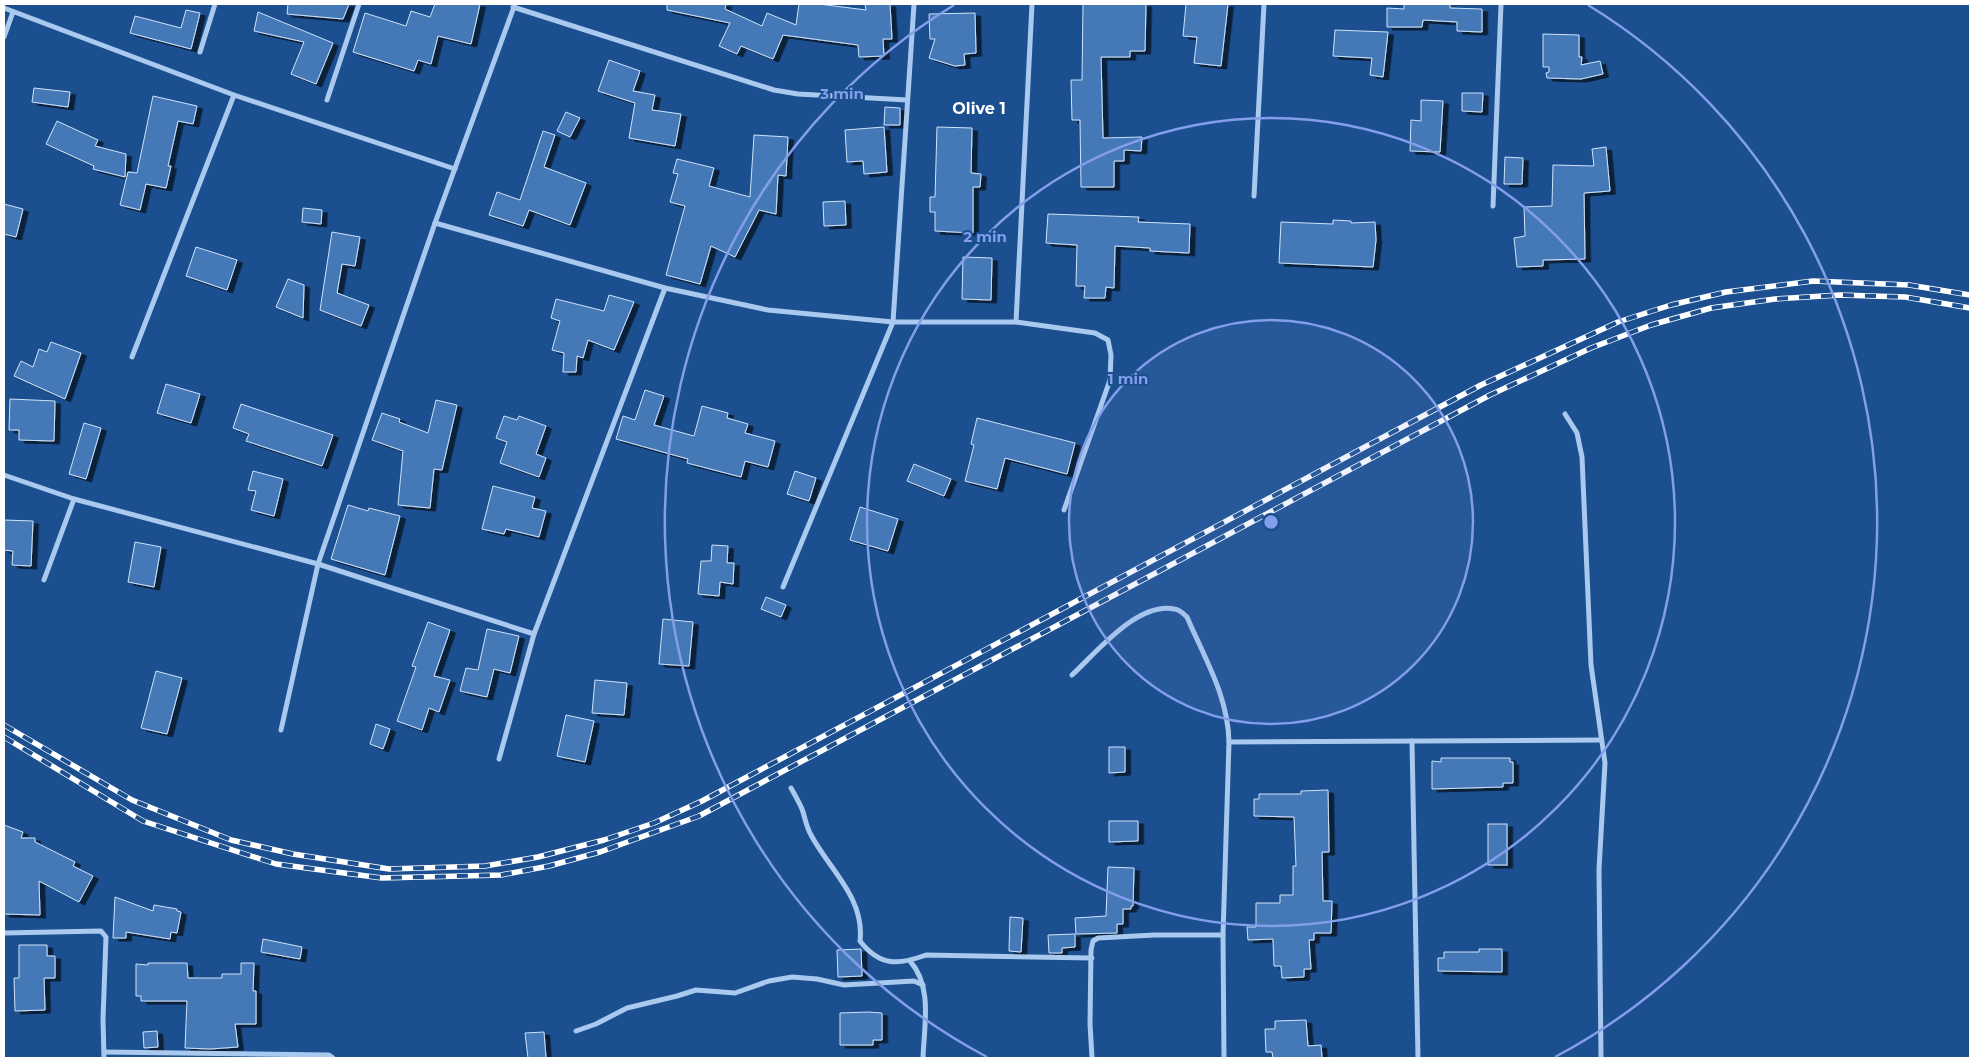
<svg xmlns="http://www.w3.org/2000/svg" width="1974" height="1062" font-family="Montserrat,sans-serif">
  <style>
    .building { fill: #4478b7; stroke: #cfe3fa; filter: url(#shadow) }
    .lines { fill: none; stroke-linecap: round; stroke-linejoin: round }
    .minor { stroke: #a9c9ee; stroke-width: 5 }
    .rail-casing { stroke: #fff; stroke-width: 5.5 }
    .rail { stroke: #1b4f8f; stroke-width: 4; stroke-dasharray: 11; stroke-linecap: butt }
    .ring { fill: none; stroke: #839eea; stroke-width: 2.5 }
    .labels { text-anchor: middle; stroke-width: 4; stroke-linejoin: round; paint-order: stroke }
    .quarter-label { font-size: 16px; font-weight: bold; fill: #fff; stroke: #1b4f8f }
    .centre { fill: #839eea; stroke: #1b4f8f; stroke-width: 2.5 }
    .ring-label { font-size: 15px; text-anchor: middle; font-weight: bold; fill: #839eea; stroke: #1b4f8f; stroke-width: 4; stroke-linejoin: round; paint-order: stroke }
  </style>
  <defs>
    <filter id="shadow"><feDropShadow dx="5.5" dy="3" stdDeviation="0" flood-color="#0009"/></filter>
  </defs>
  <rect width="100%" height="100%" fill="#1b4f8f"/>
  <!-- building -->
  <g class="building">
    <polygon points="288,4 349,4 343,19 287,14"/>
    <polygon points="435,4 480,4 471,44 438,36 431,64 418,60 414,71 353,52 365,13 406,26 411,11 430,17"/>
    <polygon points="667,4 726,4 725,9 762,26 767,13 796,25 799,4 819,4 866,10 865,4 890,4 892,39 883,39 884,56 859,57 858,45 783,35 773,59 741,46 737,54 719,46 730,23 667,10"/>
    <polygon points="1083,4 1146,4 1145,51 1130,51 1130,57 1101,57 1103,138 1142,137 1141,151 1124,150 1124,161 1114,161 1114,187 1081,187 1080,120 1072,120 1071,80 1082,80"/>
    <polygon points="1186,4 1228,4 1221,66 1194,63 1197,37 1183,36"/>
    <polygon points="1404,4 1450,4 1450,8 1482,9 1482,32 1457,31 1457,22 1423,20 1422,27 1387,27 1387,8 1404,9"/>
    <polygon points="186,10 200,13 191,49 130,33 135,16 181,28"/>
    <polygon points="258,12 333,43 316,84 291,74 304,42 254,31"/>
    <polygon points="975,13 976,53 964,54 965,65 955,66 929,58 935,39 930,39 929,14"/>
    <polygon points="1335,30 1388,32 1383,77 1370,75 1372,58 1333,56"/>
    <polygon points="1543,34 1579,35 1579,57 1582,57 1581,65 1600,61 1603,74 1581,79 1547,78 1546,73 1549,72 1549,67 1543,67"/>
    <polygon points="609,60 640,71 633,91 655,95 652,110 681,114 675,146 629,138 635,103 598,91"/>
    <polygon points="34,88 70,92 68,107 32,102"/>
    <polygon points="1462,93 1483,93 1482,112 1462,111"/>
    <polygon points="153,96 197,106 193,124 178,121 168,166 171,166 166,188 146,184 140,210 120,205 128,172 137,173"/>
    <polygon points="1421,100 1443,101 1440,152 1410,151 1411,120 1421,121"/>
    <polygon points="885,107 900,108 900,125 884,125"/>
    <polygon points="566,112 580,118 570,137 557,131"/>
    <polygon points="57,121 98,140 95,146 126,154 125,177 93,169 94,166 46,144"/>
    <polygon points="884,127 887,172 864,174 863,161 847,162 845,130"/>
    <polygon points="937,127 972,128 971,173 981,174 980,187 973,187 973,233 935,231 935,212 930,212 930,197 935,197"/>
    <polygon points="543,131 555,135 544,167 586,183 570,225 529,210 523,226 489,215 497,192 520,200"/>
    <polygon points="754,135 788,137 786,176 778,175 776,214 759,210 735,257 711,246 700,284 666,275 685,206 670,202 678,174 673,173 677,159 714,168 709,186 750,197"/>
    <polygon points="1606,147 1610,191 1584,193 1585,259 1543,260 1543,266 1517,267 1514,238 1525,236 1524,207 1552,206 1553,165 1594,166 1592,149"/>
    <polygon points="1505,157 1523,158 1522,184 1504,184"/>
    <polygon points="845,201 846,225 824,226 823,202"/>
    <polygon points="4,204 23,209 16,237 4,234"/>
    <polygon points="303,208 322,210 321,224 302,222"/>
    <polygon points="1048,214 1139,217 1138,222 1190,224 1189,253 1150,251 1150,248 1115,246 1114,288 1106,287 1105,298 1084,298 1085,286 1076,286 1077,245 1046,243"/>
    <polygon points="1333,220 1351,221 1351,223 1375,222 1376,240 1373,267 1279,263 1281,222 1333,224"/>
    <polygon points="332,232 360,237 355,266 342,264 337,293 369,305 361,326 320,310"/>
    <polygon points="196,247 237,260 227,290 186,276"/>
    <polygon points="963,257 992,258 991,300 962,299"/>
    <polygon points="288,279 304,285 303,318 276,307"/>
    <polygon points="609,295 634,302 614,350 588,340 583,358 577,356 576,372 563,372 564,353 552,350 560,321 551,318 556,299 604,311"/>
    <polygon points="51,342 81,353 65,399 14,376 21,361 33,367 39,349 47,352"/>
    <polygon points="166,384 200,394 191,423 157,413"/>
    <polygon points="645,390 664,396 654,425 694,436 702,406 728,413 727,418 748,424 745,433 775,441 768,467 745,461 741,477 687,463 688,459 616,439 623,416 635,420"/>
    <polygon points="10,399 55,401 54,441 19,440 19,430 9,430"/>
    <polygon points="436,400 457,405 442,470 434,469 430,508 398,505 403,451 372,440 382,413 400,419 399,422 428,433"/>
    <polygon points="241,404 333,435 322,466 246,441 249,434 233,428"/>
    <polygon points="504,416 517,420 519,416 546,426 536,454 546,458 539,477 500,463 507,442 496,438"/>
    <polygon points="977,418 1075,443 1067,474 1005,458 997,489 965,481 974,445 971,444"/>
    <polygon points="84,423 101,428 86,479 69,474"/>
    <polygon points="914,464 951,479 944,496 907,481"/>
    <polygon points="253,471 283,479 274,516 251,510 256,491 248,490"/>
    <polygon points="795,471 816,478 809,501 787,494"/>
    <polygon points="493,486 535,497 532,508 546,511 539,537 506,529 504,534 482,529"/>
    <polygon points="348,505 368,511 369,508 400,516 385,575 331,559"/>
    <polygon points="860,507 898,519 888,551 850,540"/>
    <polygon points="4,520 33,521 31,566 12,565 13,551 4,550"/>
    <polygon points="135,542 161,547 154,587 128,582"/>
    <polygon points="712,545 728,546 727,563 734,563 733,584 720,582 719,596 698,594 701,561 711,561"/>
    <polygon points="766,597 786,605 781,617 761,609"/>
    <polygon points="663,619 693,622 689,666 659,664"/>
    <polygon points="428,622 450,630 434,676 450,680 439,712 429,708 422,730 397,721 416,667 412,666"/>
    <polygon points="487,629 519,636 510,673 494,669 487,697 460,691 466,668 478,670"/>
    <polygon points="156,671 182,678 167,734 141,728"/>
    <polygon points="595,680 627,683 624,715 592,713"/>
    <polygon points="566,715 594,721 585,762 557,756"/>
    <polygon points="376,724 390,729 383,749 370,744"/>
    <polygon points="1109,747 1125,747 1125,772 1109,773"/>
    <polygon points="1441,758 1510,758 1510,762 1513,762 1513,783 1503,783 1503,787 1432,789 1432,761 1441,762"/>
    <polygon points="1328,790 1329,852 1322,852 1323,901 1332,901 1331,933 1314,933 1314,940 1309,940 1311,969 1304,969 1304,977 1282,978 1281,966 1274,966 1273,939 1248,940 1247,927 1256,927 1256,903 1280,903 1280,895 1293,895 1293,866 1296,866 1294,817 1254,816 1254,799 1259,799 1259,794 1301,794 1301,791"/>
    <polygon points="1109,821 1138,821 1138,841 1109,842"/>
    <rect x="1488" y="824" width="19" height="41"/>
    <polygon points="4,825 23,832 21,838 35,838 35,842 75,862 73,866 93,876 79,902 39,881 40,915 4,914"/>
    <polygon points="1108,867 1134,868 1133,906 1131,906 1131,909 1123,909 1123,924 1117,924 1117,933 1076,934 1075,918 1106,916"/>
    <polygon points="115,897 153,911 154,905 177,909 177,911 181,912 177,933 171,932 170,939 126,932 126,938 113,938"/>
    <polygon points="1010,917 1023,918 1021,952 1009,951"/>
    <polygon points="1075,934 1075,947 1062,948 1062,953 1049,953 1048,935"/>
    <polygon points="263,939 302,947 300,959 261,952"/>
    <polygon points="19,945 47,945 47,956 55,956 55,978 44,978 45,1010 15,1011 14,978 19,978"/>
    <polygon points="861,949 862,976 838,977 837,950"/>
    <polygon points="1479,949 1502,949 1502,972 1438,971 1438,958 1444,958 1444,952 1479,952"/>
    <polygon points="148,963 187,963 188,978 222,978 222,974 241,974 241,963 254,963 253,991 256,991 256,1024 235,1024 238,1047 210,1049 185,1048 187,1001 141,1001 141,996 136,996 136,964 148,965"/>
    <polygon points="868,1012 882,1013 882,1040 873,1040 873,1045 840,1045 840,1013"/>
    <polygon points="1306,1020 1308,1046 1321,1045 1322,1058 1273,1058 1272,1052 1266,1052 1265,1029 1275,1029 1275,1021"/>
    <polygon points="157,1031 158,1047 144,1048 143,1032"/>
    <polygon points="544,1032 546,1058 528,1058 525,1033"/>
  </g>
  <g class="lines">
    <!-- minor -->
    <g class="minor">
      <polyline points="513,7 774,90 798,94 907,100"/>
      <polyline points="4,8 234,95 455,169"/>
      <polyline points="4,37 13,12"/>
      <polyline points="200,52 215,4"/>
      <polyline points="327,100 359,4"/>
      <polyline points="1254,196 1264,4"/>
      <polyline points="1493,206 1501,4"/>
      <polyline points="435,223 665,288 768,310 893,322 1016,322 1095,333 1108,340 1111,355 1110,380 1064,510"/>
      <polyline points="1016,322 1032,4"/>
      <polyline points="132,357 234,95"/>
      <polyline points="1565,414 1577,433 1582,457 1591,665 1605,763 1599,869 1601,1058"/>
      <polyline points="4,475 74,499 318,564 534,634"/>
      <polyline points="44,580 74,499"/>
      <polyline points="783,587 893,322 914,4"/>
      <path d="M1072 675C1097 652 1137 602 1174 609 1179 609 1184 614 1187 617 1205 659 1228 696 1229 742L1223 935 1224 1058"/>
      <polyline points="281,730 318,564 435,223 515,4"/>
      <polyline points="1412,741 1418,1058"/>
      <polyline points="1229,742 1601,740"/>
      <polyline points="499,759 534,634 665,288"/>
      <path d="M791 788C795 795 799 802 802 809 805 817 806 826 811 835 829 869 865 898 860 941 880 967 899 965 926 955L1092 958"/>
      <polyline points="4,933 101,931 106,937 103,1019 104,1058"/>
      <path d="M910 961C933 987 924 1026 923 1058"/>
      <polyline points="576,1031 596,1024 627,1008 677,996 696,990 735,993 769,981 792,977 817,979 844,985 914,981 923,985"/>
      <polyline points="104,1052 329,1055 333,1058"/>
      <polyline points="1092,1058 1090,1024 1091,950 1093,941 1098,938 1154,935 1223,935"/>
    </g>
    <!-- rail casing -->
    <g class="rail-casing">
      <g id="rail">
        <polyline points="4,725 132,800 231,840 293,854 389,869 485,866 538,857 604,840 654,823 702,801 1481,385 1618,322 1671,305 1726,292 1813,281 1909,285 1970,295"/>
        <polyline points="4,737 143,821 276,864 382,878 501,875 549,866 600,852 699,816 1490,395 1591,348 1651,325 1711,308 1775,299 1840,295 1905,297 1970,308"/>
      </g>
    </g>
    <!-- rail -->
    <use href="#rail" class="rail"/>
  </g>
  <!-- distance rings -->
  <circle cx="1271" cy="522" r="202" fill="#839eea" fill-opacity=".12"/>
  <g class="ring">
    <circle cx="1271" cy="522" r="202"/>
    <circle cx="1271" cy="522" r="404"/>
    <path d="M987 1057A606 606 0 0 1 954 5M1588 5A606 606 0 0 1 1555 1057"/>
  </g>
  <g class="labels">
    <!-- quarter labels -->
    <g class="quarter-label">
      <text x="979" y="114">Olive 1</text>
    </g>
  </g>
  <circle cx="1271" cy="522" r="8" class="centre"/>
  <g class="ring-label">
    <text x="842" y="99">3 min</text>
    <text x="985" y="242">2 min</text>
    <text x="1128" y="384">1 min</text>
  </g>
  <!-- border -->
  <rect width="1974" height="1062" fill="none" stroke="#ffffff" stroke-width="10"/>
</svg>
